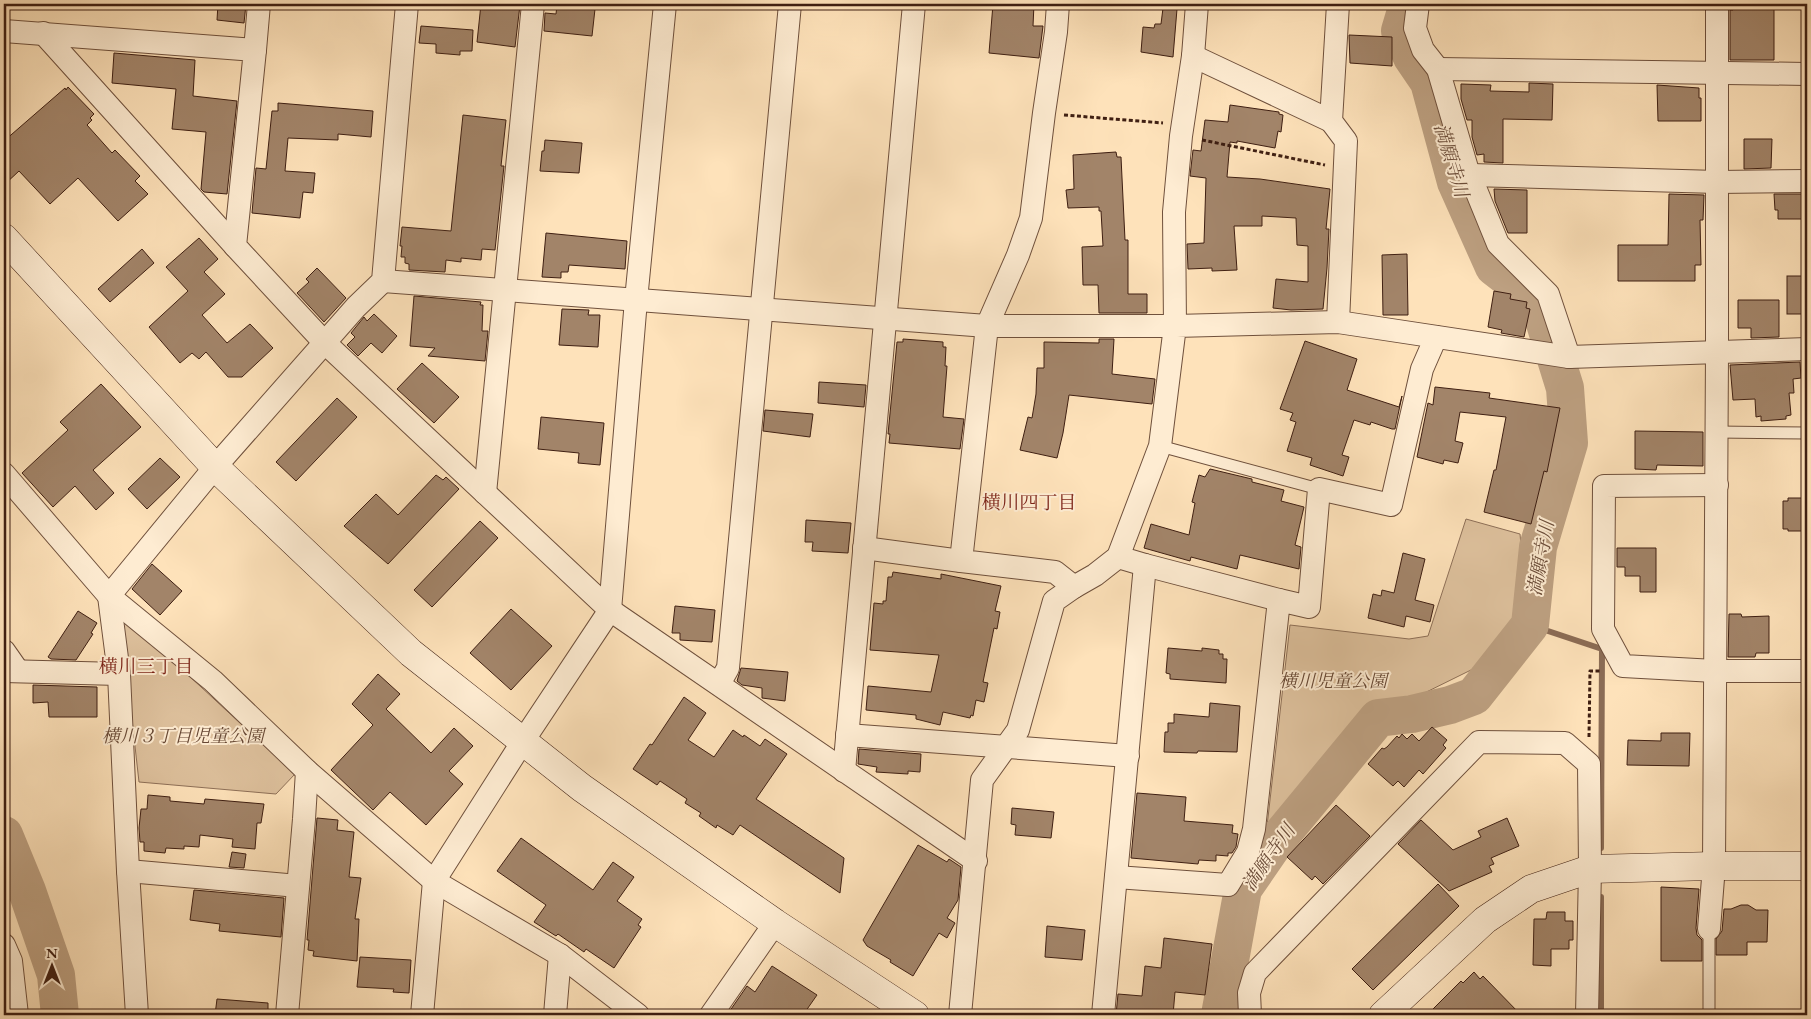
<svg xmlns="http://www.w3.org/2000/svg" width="1811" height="1019" font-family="'EB Garamond','Noto Serif JP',serif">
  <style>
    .green { fill: #dec19d; stroke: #8e7058 }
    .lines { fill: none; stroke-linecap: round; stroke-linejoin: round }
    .stream { stroke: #8b6c55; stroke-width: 6 }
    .river { stroke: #bda081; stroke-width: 38 }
    .building { fill: #a28469; stroke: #3f1f12 }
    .lane-casing { stroke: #6f503c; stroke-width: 13 }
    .street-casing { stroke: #6f503c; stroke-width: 24 }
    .secondary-casing { stroke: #3f1f12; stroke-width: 29 }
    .path { stroke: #3f1f12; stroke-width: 3; stroke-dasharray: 4 2.5; stroke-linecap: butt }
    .lane { stroke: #feecd2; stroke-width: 11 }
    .street { stroke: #feecd2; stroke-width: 22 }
    .secondary { stroke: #feecd2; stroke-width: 28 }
    .labels { text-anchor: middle; stroke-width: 4; stroke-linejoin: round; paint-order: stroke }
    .park-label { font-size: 18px; font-style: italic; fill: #674835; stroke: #feecd2 }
    .water-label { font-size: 19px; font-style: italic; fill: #6b4c39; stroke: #feecd2 }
    .neighbourhood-label { font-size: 19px; fill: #7a1f14; stroke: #feecd2 }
  </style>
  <rect width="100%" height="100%" fill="#fee2ba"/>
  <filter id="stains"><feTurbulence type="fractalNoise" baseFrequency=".004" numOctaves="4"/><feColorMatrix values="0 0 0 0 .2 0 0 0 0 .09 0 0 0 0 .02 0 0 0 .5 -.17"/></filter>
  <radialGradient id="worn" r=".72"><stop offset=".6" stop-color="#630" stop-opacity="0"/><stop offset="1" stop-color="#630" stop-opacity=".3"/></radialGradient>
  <!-- green -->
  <g class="green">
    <polygon points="1466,519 1520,534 1526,602 1508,642 1473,669 1394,708 1373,709 1266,835 1290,625 1409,639 1428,636"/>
    <polygon points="120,612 295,774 276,794 139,782"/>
  </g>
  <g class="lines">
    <!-- stream -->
    <g class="stream">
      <polyline points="1530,625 1602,649 1601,848"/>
      <polyline points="1601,1012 1601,897"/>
    </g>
    <!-- river -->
    <g class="river">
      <polyline points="4,835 27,891 56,975 60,1015"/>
      <polyline points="1220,1015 1243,889 1274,844 1378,718 1412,714 1450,705 1474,696 1530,625 1538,547 1569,443 1565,388 1538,301 1494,267 1456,182 1429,82 1412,57 1400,31 1408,4"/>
    </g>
  </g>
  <!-- building -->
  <g class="building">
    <polygon points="218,4 246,4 244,23 217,20"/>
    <polygon points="481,4 520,5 515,47 477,42"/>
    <polygon points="993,4 1034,4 1033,26 1043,26 1039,58 989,53"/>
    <polygon points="1733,4 1774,4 1774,60 1730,60 1730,10 1733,10"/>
    <polygon points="557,5 595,9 592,36 544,31 545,13 556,14"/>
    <polygon points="1163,8 1177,9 1173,57 1141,52 1143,27 1154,28 1155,24 1161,24"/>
    <polygon points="421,26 473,30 472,51 460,51 460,55 436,53 436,44 419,43"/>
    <polygon points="1349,35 1392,37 1392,66 1350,63"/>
    <polygon points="114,53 195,60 193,96 237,101 227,194 204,192 201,189 206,132 172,129 176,89 112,83"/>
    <polygon points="1529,83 1553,84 1552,120 1503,119 1503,163 1484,162 1484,154 1477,155 1472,137 1472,120 1467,120 1461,99 1461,84 1491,85 1490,91 1529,92"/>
    <polygon points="1657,85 1699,88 1699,98 1701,98 1701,121 1658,121"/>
    <polygon points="68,87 94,114 90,118 92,120 87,125 112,153 115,150 140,176 135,181 148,194 118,221 78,178 50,204 19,171 4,185 4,141 65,88 66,90"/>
    <polygon points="278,103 373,111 371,137 338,134 338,140 288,138 285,171 315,173 313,193 303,192 300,218 252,213 256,168 266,169 272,111 278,111"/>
    <polygon points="1230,105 1279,112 1279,114 1283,115 1281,132 1278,131 1275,148 1237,141 1237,143 1230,142 1227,177 1260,179 1330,189 1326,229 1329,229 1327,268 1323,309 1291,310 1273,308 1276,279 1308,282 1308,246 1297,245 1296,218 1262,216 1262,226 1234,226 1237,270 1212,271 1212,268 1188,269 1187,244 1204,243 1206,178 1190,176 1193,150 1201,151 1205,120 1228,122"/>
    <polygon points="463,115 506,120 501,166 504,166 495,250 482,249 481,260 461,258 461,262 446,260 445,272 409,270 409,264 405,263 405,257 401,257 402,246 400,246 402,227 451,231"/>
    <polygon points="1744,139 1772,139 1771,168 1744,169"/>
    <polygon points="545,140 582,143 579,173 540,171 542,151 544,151"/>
    <polygon points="1116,152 1117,157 1121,157 1125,240 1128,240 1128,294 1147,294 1147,313 1099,313 1098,285 1083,285 1082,247 1103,246 1101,211 1099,211 1099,207 1068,208 1066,190 1074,189 1073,155"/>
    <polygon points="1494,189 1527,190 1527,233 1508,233 1495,201"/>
    <polygon points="1669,194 1704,195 1703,220 1700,220 1701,265 1695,265 1695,281 1618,281 1618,245 1668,245"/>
    <polygon points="1774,194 1807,194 1807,205 1803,205 1803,219 1778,219 1778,210 1775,210"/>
    <polygon points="546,233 627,241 625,269 569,265 568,272 561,272 561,278 542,277"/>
    <polygon points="199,238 218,259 204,272 225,294 202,315 227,343 250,324 273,348 242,377 228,377 206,352 199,359 192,353 180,363 149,327 188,291 166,267"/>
    <polygon points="142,249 154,263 110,302 98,289"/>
    <polygon points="1407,254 1408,315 1383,315 1382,255"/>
    <polygon points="317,268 346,298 324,322 297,293 309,282 306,279"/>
    <rect x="1787" y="276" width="20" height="38"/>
    <polygon points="1494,291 1511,294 1510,299 1527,302 1526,308 1530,309 1524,337 1501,333 1502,330 1488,327"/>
    <polygon points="414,296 481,302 480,305 483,305 482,331 488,331 485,361 428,356 435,348 410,346"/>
    <polygon points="1738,300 1779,300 1779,337 1751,338 1751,328 1738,328"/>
    <polygon points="562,309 589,310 588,315 600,315 598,347 559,345"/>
    <polygon points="374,314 397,336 382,353 371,343 358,356 347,345 355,337 351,333 364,317 367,321"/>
    <polygon points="903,339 943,342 943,347 946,347 945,366 947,366 943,417 964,419 960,449 889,443 890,434 888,434 897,342 903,342"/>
    <polygon points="1099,339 1114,339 1112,374 1155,379 1152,404 1069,395 1063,433 1057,458 1020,450 1028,417 1032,418 1036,394 1037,368 1044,368 1044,342 1099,343"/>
    <polygon points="1305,341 1357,359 1347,390 1399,407 1402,396 1395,429 1392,429 1371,422 1370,425 1354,420 1342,455 1349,457 1343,476 1310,465 1312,458 1287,451 1296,422 1290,420 1293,413 1280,409"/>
    <polygon points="1800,362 1801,378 1793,379 1794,393 1789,393 1791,415 1786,416 1786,419 1761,421 1761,416 1756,417 1755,399 1733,400 1730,365"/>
    <polygon points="422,363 459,397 434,423 397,389"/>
    <polygon points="819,382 866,385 864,407 818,403"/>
    <polygon points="101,384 141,427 93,470 114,493 96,510 75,486 53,507 22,473 68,430 60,422"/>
    <polygon points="1435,387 1490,393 1489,398 1560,408 1547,472 1544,471 1531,524 1484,512 1494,470 1496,470 1506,417 1460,412 1455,441 1463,443 1458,463 1444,460 1443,464 1417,457 1428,403 1433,405"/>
    <polygon points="337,398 357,417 296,481 276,462"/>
    <polygon points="765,410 813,414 810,437 763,431"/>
    <polygon points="541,417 604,423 600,465 578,463 579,453 538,449"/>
    <polygon points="1635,431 1703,432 1703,466 1657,465 1656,470 1635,469"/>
    <polygon points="160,458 180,477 147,509 128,489"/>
    <polygon points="1210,469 1252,479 1252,482 1284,490 1281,501 1304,507 1295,545 1301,547 1299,569 1240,555 1237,569 1191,557 1190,561 1144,548 1151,524 1189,535 1195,503 1192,502 1199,475 1205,477"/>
    <polygon points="436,475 443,480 446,477 459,489 388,564 344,526 376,494 398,515"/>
    <polygon points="1788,498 1807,498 1807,531 1788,531 1788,529 1783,529 1783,501 1788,501"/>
    <polygon points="806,520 851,523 848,553 812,551 813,542 805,542"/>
    <polygon points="480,521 498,538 432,607 414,590"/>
    <polygon points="1617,548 1656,548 1656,592 1640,592 1640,576 1625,576 1625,567 1617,567"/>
    <polygon points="1403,553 1425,559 1415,600 1434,605 1430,622 1406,616 1404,627 1368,618 1373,594 1381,596 1382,590 1394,593"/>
    <polygon points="152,564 182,591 160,615 132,589"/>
    <polygon points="893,572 941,579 941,574 1001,586 995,611 1000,612 997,629 994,628 983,682 988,683 984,702 976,700 973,716 971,715 970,718 943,712 940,725 916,719 916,715 866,710 868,686 931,692 939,655 870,650 874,603 883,604 883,601 886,601 888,577 892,577"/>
    <polygon points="675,606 715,610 712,642 680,640 680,633 672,633"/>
    <polygon points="511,609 552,646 511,690 470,653"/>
    <polygon points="78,611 97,623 91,633 93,634 76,660 51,659 48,657"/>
    <polygon points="1729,614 1741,614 1742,617 1769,616 1769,653 1756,653 1755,657 1728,657"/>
    <polygon points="1168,648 1202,651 1202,648 1219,650 1219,654 1223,654 1223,659 1227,659 1226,683 1170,679 1170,674 1166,673"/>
    <polygon points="741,668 788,672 785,701 762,698 762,688 742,685 737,681"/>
    <polygon points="378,674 400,694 386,709 431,753 454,728 473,746 449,771 463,784 426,825 390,792 373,810 331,770 373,725 352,704"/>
    <polygon points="33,685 97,687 97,717 49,717 48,702 33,703"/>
    <polygon points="684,697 706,713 688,740 714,757 733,730 743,737 744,735 760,746 765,739 787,754 756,799 844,858 840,893 740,825 733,835 717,825 716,828 699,816 701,813 685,803 687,799 660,781 657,785 633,769 650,744 652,745"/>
    <polygon points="1210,703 1240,706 1237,752 1198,751 1197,753 1164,752 1165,732 1168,732 1168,723 1174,723 1174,714 1209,717"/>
    <polygon points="1432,727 1447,740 1443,745 1446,748 1423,774 1419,770 1404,787 1398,781 1393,786 1368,764 1382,748 1384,749 1387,747 1397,736 1399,738 1402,734 1407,739 1412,734 1419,741"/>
    <polygon points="1661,733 1690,733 1689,766 1627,765 1628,740 1661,741"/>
    <polygon points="859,749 921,754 920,772 908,771 908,774 876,772 877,767 858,764"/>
    <polygon points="1137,793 1186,797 1184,821 1233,825 1232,833 1238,834 1236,847 1232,853 1228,853 1228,856 1216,855 1216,861 1199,860 1198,864 1131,858"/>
    <polygon points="148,795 170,797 170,801 204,804 205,799 264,804 261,823 257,823 255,849 232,847 233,839 200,835 199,847 184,846 184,849 166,848 165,853 144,851 144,842 140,842 139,828 141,809 147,809"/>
    <polygon points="1336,805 1370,836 1323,884 1315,876 1312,880 1287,857"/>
    <polygon points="1012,808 1054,812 1051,838 1015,835 1016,825 1011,824"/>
    <polygon points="317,818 338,820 337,830 354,832 349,877 361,878 355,919 359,919 357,961 313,956 314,951 308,950 309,940 307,940"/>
    <polygon points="1507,818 1519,846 1491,858 1494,864 1489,866 1492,872 1449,891 1398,844 1421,820 1453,850 1481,837 1478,831"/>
    <polygon points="521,838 593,890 613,862 634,877 617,901 642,919 638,925 641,927 614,968 586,949 584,952 558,934 556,936 534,922 546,905 497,871"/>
    <polygon points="918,845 947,862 949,859 961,867 958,900 947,918 955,923 947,938 939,933 913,976 890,962 891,960 867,946 863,940"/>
    <polygon points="232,852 246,854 244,868 229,867"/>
    <polygon points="1438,884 1459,906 1373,990 1352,969"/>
    <polygon points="1661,887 1699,889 1696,928 1697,935 1702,940 1702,961 1661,961"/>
    <polygon points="194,890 284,898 281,937 219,931 220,924 190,920"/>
    <polygon points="1741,905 1748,905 1756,910 1768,910 1767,942 1747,942 1747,955 1716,955 1716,939 1722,931 1724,909 1731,909"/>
    <polygon points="1547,912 1565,912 1565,921 1573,921 1573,940 1569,940 1569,949 1551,949 1551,966 1533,965 1534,919 1546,919"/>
    <polygon points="1047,926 1085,930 1082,960 1045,957"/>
    <polygon points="1164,938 1212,944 1205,995 1175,992 1173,1015 1116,1015 1118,994 1142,996 1145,966 1161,968"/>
    <polygon points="360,957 411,960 409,993 393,992 394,989 357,987"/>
    <polygon points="772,966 817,995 803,1015 727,1015 747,986 755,992"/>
    <polygon points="1474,972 1480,979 1483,976 1521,1015 1427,1015 1461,981 1463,983"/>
    <polygon points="217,999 268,1003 268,1015 215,1015"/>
  </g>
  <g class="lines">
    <!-- lane casing -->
    <g class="lane-casing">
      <g id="lane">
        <polyline points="1717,432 1807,433"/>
        <polyline points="1160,446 1319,489"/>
        <polyline points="1709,1015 1709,929"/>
      </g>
    </g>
    <!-- street casing -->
    <g class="street-casing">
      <g id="street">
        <polyline points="1338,4 1331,121 1346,141 1338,322"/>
        <polyline points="1418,4 1415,28 1423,50 1438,69 1467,168 1498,244 1548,294 1569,357"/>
        <polyline points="4,31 255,50 235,246 324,342 610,610"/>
        <polyline points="43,33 235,246"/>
        <polyline points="255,50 259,4"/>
        <polyline points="1193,56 1331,121"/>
        <polyline points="1438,69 1807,74"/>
        <polyline points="1470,175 1717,182 1807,181"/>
        <polyline points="383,281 987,326 1175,326 1174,212 1181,136 1193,56 1197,4"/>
        <polyline points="4,474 109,596 213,681 307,771 434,881 560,955 638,1015"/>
        <polyline points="1717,485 1604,486 1603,629 1623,666 1715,671 1807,671"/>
        <polyline points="485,493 533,4"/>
        <polyline points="864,548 961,561"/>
        <polyline points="1145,565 1279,600"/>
        <polyline points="1074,587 1095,575 1118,557 1160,446 1175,326 1338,322 1569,357 1807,349"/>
        <polyline points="610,610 636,300 665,4"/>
        <polyline points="4,651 18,671"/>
        <polyline points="4,671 119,674 128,871 137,1015"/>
        <polyline points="119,674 109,596 215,467 356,307 383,281 407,4"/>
        <polyline points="719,684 728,668 790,4"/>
        <polyline points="847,735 1128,756"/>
        <polyline points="844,771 914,4"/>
        <polyline points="128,871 298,886"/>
        <polyline points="1116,877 1228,885 1248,852 1254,829 1279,600 1309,607 1319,489 1391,505 1422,369 1436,337"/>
        <polyline points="1709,929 1714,866 1717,353 1717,4"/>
        <polyline points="4,945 11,961 17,1015"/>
        <polyline points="287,1015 304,819 307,771"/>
        <polyline points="422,1015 434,881 523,741 610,610 976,861"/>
        <polyline points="555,1015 560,955"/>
        <polyline points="711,1015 775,923"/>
        <polyline points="960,1015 982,780 1018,730 1054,601 1074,587 1055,572 961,561 987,326 1018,255 1031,218 1044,113 1056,32 1058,4"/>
        <polyline points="1103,1015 1145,565 1118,557"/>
        <polyline points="1250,1015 1249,993 1255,973 1479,742 1565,743 1589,764 1590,869 1587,1015"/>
      </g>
    </g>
    <!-- secondary casing -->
    <g class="secondary-casing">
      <g id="secondary">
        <polyline points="4,238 215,467 411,653 582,788 775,923 915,1015"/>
        <polyline points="1383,1015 1485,920 1531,889 1590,869 1714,866 1807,866"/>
      </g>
    </g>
    <!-- path -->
    <g class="path">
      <polyline points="1064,115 1163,123"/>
      <polyline points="1202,140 1325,165"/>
      <polyline points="1589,737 1590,671 1601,671"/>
    </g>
    <!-- lane -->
    <use href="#lane" class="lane"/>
    <!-- street -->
    <use href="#street" class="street"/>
    <!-- secondary -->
    <use href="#secondary" class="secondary"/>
  </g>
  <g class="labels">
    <!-- park labels -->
    <g class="park-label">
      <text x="1333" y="687">横川児童公園</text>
      <text x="183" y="742">横川３丁目児童公園</text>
    </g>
    <!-- water labels -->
    <g class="water-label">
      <text transform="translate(1452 160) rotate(73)" y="7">満願寺川</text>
      <text transform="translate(1540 558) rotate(-80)" y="7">満願寺川</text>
      <text transform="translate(1268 857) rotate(-55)" y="7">満願寺川</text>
    </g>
    <!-- neighbourhood labels -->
    <g class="neighbourhood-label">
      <text x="1029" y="509">横川四丁目</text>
      <text x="146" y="673">横川三丁目</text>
    </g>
  </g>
  <!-- margin -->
  <rect width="1811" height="1019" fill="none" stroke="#fee2ba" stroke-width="20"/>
  <rect x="5" y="5" width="1801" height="1009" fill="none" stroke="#3f1f12" stroke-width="2.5"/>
  <rect x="10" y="10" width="1791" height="999" fill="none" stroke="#3f1f12"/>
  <!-- north arrow -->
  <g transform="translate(52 966)" stroke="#feecd2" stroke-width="4" paint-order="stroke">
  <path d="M0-4L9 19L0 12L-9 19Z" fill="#3f1f12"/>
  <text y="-8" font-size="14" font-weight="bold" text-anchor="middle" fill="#3f1f12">N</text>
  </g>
  <rect width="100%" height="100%" filter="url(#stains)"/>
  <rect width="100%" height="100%" fill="url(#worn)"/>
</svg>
